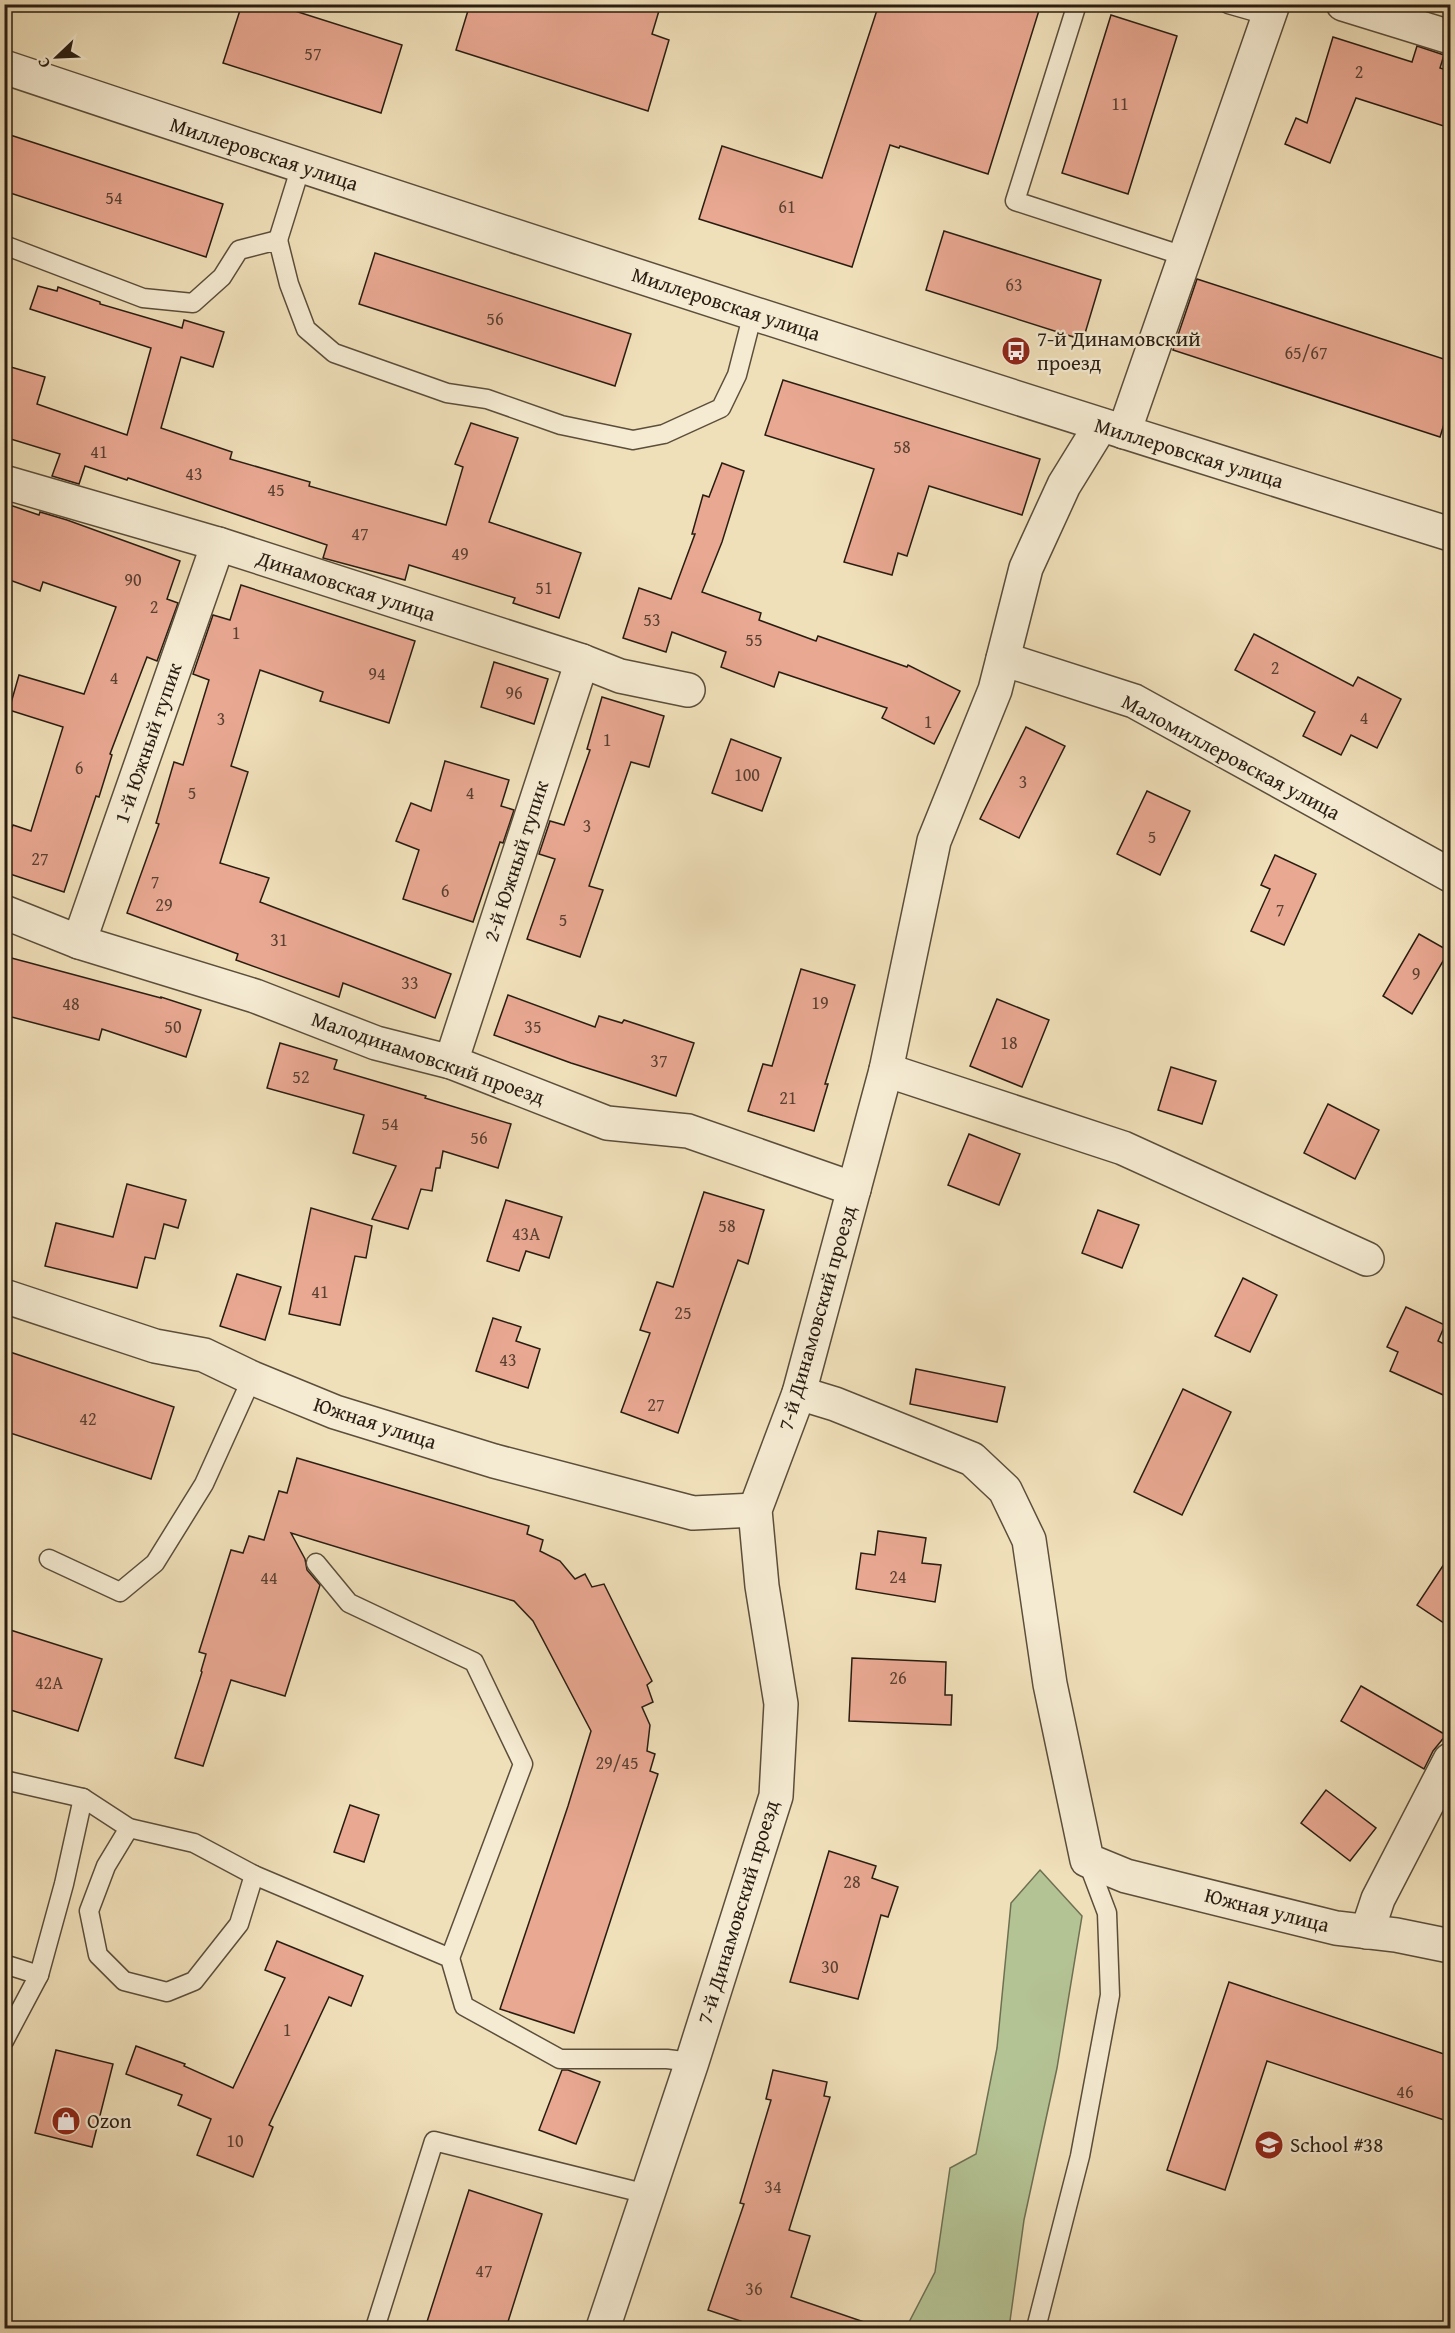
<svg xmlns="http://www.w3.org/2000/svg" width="1455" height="2333" font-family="'Gentium Book Plus',serif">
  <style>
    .green { fill: #b4c394; stroke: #6e7052; stroke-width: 1.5 }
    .building { fill: #e9a892; stroke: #291d11; stroke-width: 1.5 }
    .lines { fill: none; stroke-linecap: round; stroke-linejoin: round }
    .service-casing { stroke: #5b4e3b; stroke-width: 21 }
    .minor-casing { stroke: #5b4e3b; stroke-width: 36 }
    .tertiary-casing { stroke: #5b4e3b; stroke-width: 36 }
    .service { stroke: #f5ebd2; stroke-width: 18 }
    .minor { stroke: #f5ebd2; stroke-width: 33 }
    .tertiary { stroke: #f5ebd2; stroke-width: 33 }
    .labels { text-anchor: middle; stroke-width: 4.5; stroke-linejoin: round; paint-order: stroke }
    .number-label { font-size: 18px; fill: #594031 }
    .street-label { font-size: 21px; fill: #291d11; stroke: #f5ebd2 }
    .poi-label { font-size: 21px; fill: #291d11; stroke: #f5ebd2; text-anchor: start }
  </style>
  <rect width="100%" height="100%" fill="#f0e0ba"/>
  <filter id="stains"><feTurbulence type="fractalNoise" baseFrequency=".00333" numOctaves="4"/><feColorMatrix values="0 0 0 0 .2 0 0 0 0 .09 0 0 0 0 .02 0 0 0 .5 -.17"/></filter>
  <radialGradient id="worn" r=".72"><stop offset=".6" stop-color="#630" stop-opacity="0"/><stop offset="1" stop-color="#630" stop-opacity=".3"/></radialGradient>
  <!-- green -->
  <polygon class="green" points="1040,1870 1082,1916 1057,2068 1024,2220 1009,2328 906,2328 935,2272 950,2168 976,2154 997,2048 1011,1903"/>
  <!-- building -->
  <g class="building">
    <polygon points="242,4 273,4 402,45 381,113 223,63"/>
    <polygon points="470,4 661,4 652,34 669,40 648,111 456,50"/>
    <polygon points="879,4 1041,4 988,174 900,146 899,148 890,145 852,267 699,219 722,146 822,178"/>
    <polygon points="1111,15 1177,36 1128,194 1062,173"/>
    <polygon points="1333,37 1412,62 1417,46 1444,55 1440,68 1450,71 1450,128 1356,98 1330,163 1285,144 1296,118 1307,123"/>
    <polygon points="4,133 223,204 206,257 4,191"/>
    <polygon points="944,231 1101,280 1083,340 926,290"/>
    <polygon points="375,253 631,334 615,386 359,304"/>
    <polygon points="1197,279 1450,361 1450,405 1440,437 1173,350"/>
    <polygon points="38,286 57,291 58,287 100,302 100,304 182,328 184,320 224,332 213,367 181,357 161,428 232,452 230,459 310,482 309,486 446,525 463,467 455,464 471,423 518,438 489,522 581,553 559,618 513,603 515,598 409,565 405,580 323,558 327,545 128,478 127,480 85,466 79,484 52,476 60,454 4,437 4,365 45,377 37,404 127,435 151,348 30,309"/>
    <polygon points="783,380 1040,459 1022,515 929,486 907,556 898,553 892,575 844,562 874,469 765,435"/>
    <polygon points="722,463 744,471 722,542 702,592 761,613 759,620 816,641 818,636 907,667 908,665 960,691 934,744 882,718 887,708 779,672 774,687 721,667 726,652 672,632 666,652 623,638 639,588 671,599 695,534 692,534 703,495 709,497"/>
    <polygon points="4,503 39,515 40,512 67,520 180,561 167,599 178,603 157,661 147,657 110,754 112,755 99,797 96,796 64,892 4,872 4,848 13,825 31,831 63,727 9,710 19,675 84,694 116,607 43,582 40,591 4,578"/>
    <polygon points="241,585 415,641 389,723 320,701 323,692 260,670 231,766 248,772 220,863 269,878 260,902 451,974 435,1018 343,983 339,997 236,960 238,954 127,913 159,824 156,823 174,762 183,765 209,680 193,674 213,615 230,620"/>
    <polygon points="1254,634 1353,686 1358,677 1401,699 1377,748 1351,735 1341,755 1303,736 1315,712 1235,670"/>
    <polygon points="494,662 548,679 534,724 481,707"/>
    <polygon points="602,697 664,716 649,767 631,762 589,886 603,890 580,957 527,939 555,859 539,854 550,821 564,825 590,750 587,749"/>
    <polygon points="1026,727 1065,746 1019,838 980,819"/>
    <polygon points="731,739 781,758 762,811 712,793"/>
    <polygon points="445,761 509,780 501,806 514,810 503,843 500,842 473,922 403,899 419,850 396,841 411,803 431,811"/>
    <polygon points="1147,791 1190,811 1160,875 1117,854"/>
    <polygon points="1275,855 1316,874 1284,945 1251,931 1270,889 1261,885"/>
    <polygon points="1419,934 1449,951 1412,1014 1383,996"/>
    <polygon points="4,956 161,998 161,997 201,1010 186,1057 102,1029 99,1040 4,1015"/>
    <polygon points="801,969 855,985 825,1084 828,1084 814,1131 748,1111 763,1064 772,1066"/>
    <polygon points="508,995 595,1027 599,1016 622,1023 624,1020 694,1043 676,1096 571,1063 494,1035"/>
    <polygon points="997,999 1049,1020 1022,1087 970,1066"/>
    <polygon points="280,1043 337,1060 334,1069 426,1096 425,1098 511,1124 498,1168 443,1151 440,1168 436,1168 432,1191 421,1189 408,1229 372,1219 396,1166 353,1153 364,1115 267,1088"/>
    <polygon points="1171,1067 1216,1081 1202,1124 1158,1110"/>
    <polygon points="1328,1104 1379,1130 1355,1179 1304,1153"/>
    <polygon points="969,1134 1020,1154 999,1205 948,1185"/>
    <polygon points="127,1184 186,1200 178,1228 164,1224 155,1259 145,1257 137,1288 45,1266 56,1223 113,1237"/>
    <polygon points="704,1192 764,1210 748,1264 738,1260 678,1433 621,1412 650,1333 640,1330 657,1282 673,1287"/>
    <polygon points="506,1200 562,1217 549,1258 526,1251 519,1271 487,1261"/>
    <polygon points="311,1208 372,1226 366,1258 355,1256 340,1325 289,1314"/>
    <polygon points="1098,1210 1139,1225 1122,1268 1082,1253"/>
    <polygon points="237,1274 281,1287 265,1340 220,1326"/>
    <polygon points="1243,1278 1277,1295 1250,1352 1215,1336"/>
    <polygon points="1406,1307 1445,1325 1438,1341 1450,1347 1450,1398 1390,1371 1398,1352 1387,1347"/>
    <polygon points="493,1318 521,1327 516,1341 540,1349 528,1388 476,1371"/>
    <polygon points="4,1350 174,1407 151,1479 4,1431"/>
    <polygon points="916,1369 1005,1387 997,1422 910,1404"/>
    <polygon points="1183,1389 1231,1412 1182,1515 1134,1492"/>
    <polygon points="297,1458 529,1526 527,1534 543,1540 540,1551 560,1561 575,1579 585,1574 592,1587 604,1584 652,1681 647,1685 653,1702 642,1707 650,1725 647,1751 655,1754 650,1771 658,1774 574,2033 500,2009 568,1806 591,1731 533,1621 514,1601 291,1533 305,1559 307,1570 320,1585 285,1696 231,1680 203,1766 175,1758 202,1672 201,1671 206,1654 199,1652 231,1550 243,1553 249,1536 264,1540 279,1491 287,1493"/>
    <polygon points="878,1531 926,1538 922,1563 941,1565 935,1602 856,1589 861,1553 875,1555"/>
    <polygon points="1450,1555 1450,1627 1417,1605"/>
    <polygon points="4,1628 102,1659 78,1731 4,1708"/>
    <polygon points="852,1658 946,1662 945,1695 952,1695 951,1725 849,1721"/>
    <polygon points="1361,1686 1446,1735 1433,1751 1424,1769 1341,1721"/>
    <polygon points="1326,1790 1376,1828 1350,1861 1301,1823"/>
    <polygon points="350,1805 379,1815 364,1862 334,1852"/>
    <polygon points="829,1851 876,1866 872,1878 898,1887 888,1917 881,1915 858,1999 790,1982"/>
    <polygon points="277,1941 363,1976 351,2006 329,1997 269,2125 273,2127 253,2177 197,2155 211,2119 178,2105 182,2095 126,2074 136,2046 185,2064 184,2066 233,2088 285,1978 265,1970"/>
    <polygon points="1229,1982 1450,2056 1450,2122 1267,2061 1225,2190 1167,2170"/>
    <polygon points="56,2050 113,2064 92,2147 35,2133"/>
    <polygon points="562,2070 568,2070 600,2082 576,2144 539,2130"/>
    <polygon points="773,2070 827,2082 824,2096 830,2097 789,2230 810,2236 791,2297 870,2324 869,2328 761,2328 708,2310 744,2204 740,2203 771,2100 766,2099"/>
    <polygon points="469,2190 542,2214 506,2328 425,2328"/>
  </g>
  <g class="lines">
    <!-- service casing -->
    <g class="service-casing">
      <g id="service">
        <polyline points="1077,4 1015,201 1184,256"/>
        <polyline points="1228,4 1270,16"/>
        <polyline points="278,240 301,166"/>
        <polyline points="4,245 143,298 193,303 222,277 239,250 278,240 289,284 306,329 334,353 447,393 487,399 561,425 633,440 664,434 721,408 737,375 753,313"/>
        <polyline points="49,1559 120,1592 155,1563 204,1484 252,1378"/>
        <polyline points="316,1563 349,1603 474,1662 523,1764 450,1958"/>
        <polyline points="4,1780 83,1798 129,1828 194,1843 254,1875"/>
        <polyline points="129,1828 106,1866 89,1911 98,1955 124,1981 167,1992 194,1981 239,1924 254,1875 450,1958 464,2006 560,2059 667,2059 692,2062"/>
        <polyline points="4,1964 39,1975"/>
        <polyline points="4,2041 39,1975 64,1884 83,1798"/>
        <polyline points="375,2328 434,2141 647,2194"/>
        <polyline points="1036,2328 1080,2156 1110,1995 1107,1913 1087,1860"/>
      </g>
    </g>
    <!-- minor casing -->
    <g class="minor-casing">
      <g id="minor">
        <polyline points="1343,4 1450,37"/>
        <polyline points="1124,432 1273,4"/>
        <polyline points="4,482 218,544 582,661 620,676 688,690"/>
        <polyline points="1003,659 1134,701 1450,875"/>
        <polyline points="4,912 79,942 255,996 376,1043 451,1062 607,1123 688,1131 854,1189"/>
        <polyline points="79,942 218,544"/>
        <polyline points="451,1062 582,661"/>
        <polyline points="886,1070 1123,1148 1367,1259"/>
        <polyline points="4,1296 155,1346 204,1355 252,1378 335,1412 494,1461 693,1513 755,1510"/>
        <polyline points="799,1393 835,1404 972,1459 1005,1490 1029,1540 1050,1684 1087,1860 1126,1876 1336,1928 1396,1935 1450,1946"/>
        <polyline points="1367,1932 1378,1899 1450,1760"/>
        <polyline points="603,2328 692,2062 776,1796 781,1704 762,1586 755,1510 799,1393 886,1070 934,841 995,690 1026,568 1064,485 1101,425"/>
      </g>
    </g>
    <!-- tertiary casing -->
    <g class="tertiary-casing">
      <path id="tertiary" d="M4 67C485 228 967 384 1450 534"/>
    </g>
    <!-- service -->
    <use href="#service" class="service"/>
    <!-- minor -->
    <use href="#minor" class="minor"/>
    <!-- tertiary -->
    <use href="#tertiary" class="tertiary"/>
  </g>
  <!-- icons -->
  <defs>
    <g id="bus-disc" transform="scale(1.5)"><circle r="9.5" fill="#8f2418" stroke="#f5ebd2"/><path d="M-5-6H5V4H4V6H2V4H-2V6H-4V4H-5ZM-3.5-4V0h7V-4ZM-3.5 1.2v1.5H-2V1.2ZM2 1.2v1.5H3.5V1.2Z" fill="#fff"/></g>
    <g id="shop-disc" transform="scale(1.5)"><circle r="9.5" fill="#8f2418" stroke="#f5ebd2"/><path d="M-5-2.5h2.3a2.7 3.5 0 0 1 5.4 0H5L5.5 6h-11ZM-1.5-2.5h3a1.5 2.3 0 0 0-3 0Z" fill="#fff"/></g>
    <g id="school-disc" transform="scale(1.5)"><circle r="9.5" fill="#8f2418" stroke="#f5ebd2"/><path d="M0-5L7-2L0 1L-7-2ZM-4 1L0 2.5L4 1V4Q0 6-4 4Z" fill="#fff"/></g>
  </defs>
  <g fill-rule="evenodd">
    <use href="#bus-disc" x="1016" y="351"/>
    <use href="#shop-disc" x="66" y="2121"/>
    <use href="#school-disc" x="1269" y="2145"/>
  </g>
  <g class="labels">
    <!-- number labels -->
    <g class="number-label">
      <text x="313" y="60">57</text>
      <text x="1359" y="78">2</text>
      <text x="1120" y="110">11</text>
      <text x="114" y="204">54</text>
      <text x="787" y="213">61</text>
      <text x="1014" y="291">63</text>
      <text x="495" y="325">56</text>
      <text x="1306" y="359">65/67</text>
      <text x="902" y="453">58</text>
      <text x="99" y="458">41</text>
      <text x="194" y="480">43</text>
      <text x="276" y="496">45</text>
      <text x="360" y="540">47</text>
      <text x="460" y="560">49</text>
      <text x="133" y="586">90</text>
      <text x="544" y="594">51</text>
      <text x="154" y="613">2</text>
      <text x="652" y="626">53</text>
      <text x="236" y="639">1</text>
      <text x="754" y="646">55</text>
      <text x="1275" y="674">2</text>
      <text x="377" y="680">94</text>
      <text x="114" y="684">4</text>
      <text x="514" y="699">96</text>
      <text x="1364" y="724">4</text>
      <text x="221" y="725">3</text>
      <text x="928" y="728">1</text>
      <text x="607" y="746">1</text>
      <text x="79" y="774">6</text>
      <text x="747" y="781">100</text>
      <text x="1023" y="788">3</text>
      <text x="192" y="799">5</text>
      <text x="470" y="799">4</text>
      <text x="587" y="832">3</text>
      <text x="1152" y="843">5</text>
      <text x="40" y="865">27</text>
      <text x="155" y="888">7</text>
      <text x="445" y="897">6</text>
      <text x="164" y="911">29</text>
      <text x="1280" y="916">7</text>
      <text x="563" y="926">5</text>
      <text x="279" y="946">31</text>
      <text x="1416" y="980">9</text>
      <text x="410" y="989">33</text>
      <text x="820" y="1009">19</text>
      <text x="71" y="1010">48</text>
      <text x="173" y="1033">50</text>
      <text x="533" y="1033">35</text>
      <text x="1009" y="1049">18</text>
      <text x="659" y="1067">37</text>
      <text x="301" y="1083">52</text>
      <text x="788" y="1104">21</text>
      <text x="390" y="1130">54</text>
      <text x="479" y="1144">56</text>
      <text x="727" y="1232">58</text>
      <text x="526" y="1240">43А</text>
      <text x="320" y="1298">41</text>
      <text x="683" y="1319">25</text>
      <text x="508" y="1366">43</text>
      <text x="656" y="1411">27</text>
      <text x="88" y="1425">42</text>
      <text x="898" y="1583">24</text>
      <text x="269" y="1584">44</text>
      <text x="898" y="1684">26</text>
      <text x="49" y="1689">42А</text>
      <text x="617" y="1769">29/45</text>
      <text x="852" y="1888">28</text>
      <text x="830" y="1973">30</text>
      <text x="287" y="2036">1</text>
      <text x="1405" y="2098">46</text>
      <text x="235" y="2147">10</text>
      <text x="773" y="2193">34</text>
      <text x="484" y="2277">47</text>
      <text x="754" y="2295">36</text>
    </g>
    <!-- street labels -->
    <g class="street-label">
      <text transform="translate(264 154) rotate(18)" y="7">Миллеровская улица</text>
      <text transform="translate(726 304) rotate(18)" y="7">Миллеровская улица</text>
      <text transform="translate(1189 453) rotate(17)" y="7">Миллеровская улица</text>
      <text transform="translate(346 586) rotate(18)" y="7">Динамовская улица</text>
      <text transform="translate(148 743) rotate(-71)" y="7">1-й Южный тупик</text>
      <text transform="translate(1231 757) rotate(28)" y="7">Маломиллеровская улица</text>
      <text transform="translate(516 861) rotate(-72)" y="7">2-й Южный тупик</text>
      <text transform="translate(428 1058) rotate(19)" y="7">Малодинамовский проезд</text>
      <text transform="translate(817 1318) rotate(-74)" y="7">7-й Динамовский проезд</text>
      <text transform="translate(375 1423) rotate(18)" y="7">Южная улица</text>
      <text transform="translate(1267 1910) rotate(14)" y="7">Южная улица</text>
      <text transform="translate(738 1912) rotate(-73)" y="7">7-й Динамовский проезд</text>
    </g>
    <!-- poi labels -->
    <g class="poi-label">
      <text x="1037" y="346">7-й Динамовский<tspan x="1037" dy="24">проезд</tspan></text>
      <text x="87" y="2128">Ozon</text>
      <text x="1290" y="2152">School #38</text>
    </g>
  </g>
  <!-- margin -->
  <rect width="1455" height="2333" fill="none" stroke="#f0e0ba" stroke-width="24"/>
  <rect x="6" y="6" width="1443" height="2321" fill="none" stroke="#291d11" stroke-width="3"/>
  <rect x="12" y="12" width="1431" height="2309" fill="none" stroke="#291d11" stroke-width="1.5"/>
  <!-- north arrow -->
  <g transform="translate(57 57) rotate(247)" stroke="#f5ebd2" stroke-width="4.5" paint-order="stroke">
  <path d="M0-4.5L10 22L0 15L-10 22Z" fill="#291d11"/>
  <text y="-9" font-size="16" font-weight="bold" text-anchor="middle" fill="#291d11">С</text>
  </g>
  <rect width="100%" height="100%" filter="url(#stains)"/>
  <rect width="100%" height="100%" fill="url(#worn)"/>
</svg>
